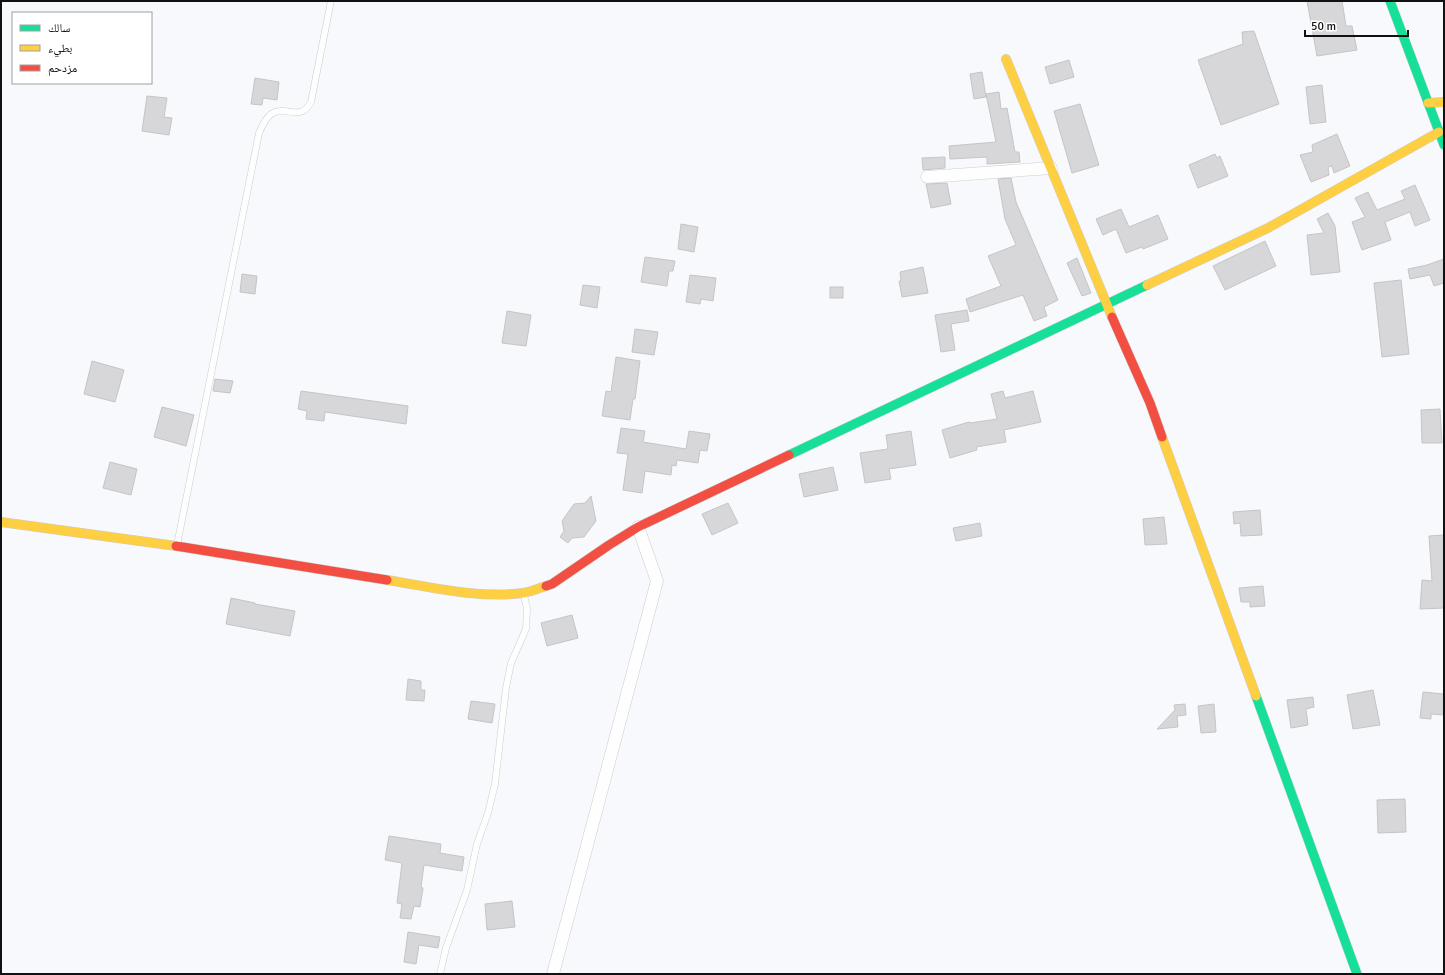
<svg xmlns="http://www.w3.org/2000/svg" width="1445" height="975" font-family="Signika,'Noto Naskh Arabic',sans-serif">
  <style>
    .building { fill: #d7d6d8; stroke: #c4c5c7 }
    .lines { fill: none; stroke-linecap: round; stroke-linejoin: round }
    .lane-casing { stroke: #cccdcf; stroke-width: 7 }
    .street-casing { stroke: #cccdcf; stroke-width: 13 }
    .fast-casing { stroke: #cccdcf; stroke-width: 10 }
    .slow-casing { stroke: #cccdcf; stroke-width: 10 }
    .jam-casing { stroke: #cccdcf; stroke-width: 10 }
    .lane { stroke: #fefeff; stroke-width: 6 }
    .street { stroke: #fefeff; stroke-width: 12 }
    .fast { stroke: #16e098; stroke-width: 9 }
    .slow { stroke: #ffcf43; stroke-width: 9 }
    .jam { stroke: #f24e42; stroke-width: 9 }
  </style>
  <rect width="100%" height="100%" fill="#f7f9fc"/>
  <!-- building -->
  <g class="building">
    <polygon points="1307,1 1342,1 1346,26 1352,26 1357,50 1317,56"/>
    <polygon points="1254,31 1279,104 1221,125 1198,60 1243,44 1242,32"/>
    <polygon points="1069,60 1074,77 1050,84 1045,67"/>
    <polygon points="982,72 986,97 974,99 970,74"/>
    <polygon points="255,78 279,82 277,100 263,98 262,105 251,104"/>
    <polygon points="1322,85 1326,122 1310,124 1306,87"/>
    <polygon points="999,92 1001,109 1007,108 1015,152 1019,152 1020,162 987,164 987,157 950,159 949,146 996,142 986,94"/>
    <polygon points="147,96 167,98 164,117 172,118 169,135 142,131"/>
    <polygon points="1080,104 1099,165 1072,173 1054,111"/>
    <polygon points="1337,134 1350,166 1334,173 1332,166 1328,167 1329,175 1311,182 1300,155 1313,152 1312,145"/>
    <polygon points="1215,154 1217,158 1220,156 1228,176 1198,188 1189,165"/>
    <polygon points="945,157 945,168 923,170 922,158"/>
    <polygon points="1011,178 1016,202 1058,300 1044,307 1047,316 1034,321 1023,295 970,312 966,299 1001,286 988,256 1016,245 1005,219 998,179"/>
    <polygon points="947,183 951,204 931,208 926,184"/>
    <polygon points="1415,185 1430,220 1415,226 1410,212 1385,222 1391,240 1362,250 1352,222 1365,217 1355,198 1368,192 1377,210 1405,199 1401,191"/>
    <polygon points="1121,209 1129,227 1158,215 1168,239 1143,249 1142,247 1126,253 1116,229 1103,235 1096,219"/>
    <polygon points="1328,213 1335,226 1340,272 1311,275 1307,235 1324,233 1317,219"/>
    <polygon points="681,224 698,227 694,252 678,249"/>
    <polygon points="1265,241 1276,266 1225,290 1213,266"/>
    <polygon points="645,257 675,261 673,271 669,271 667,286 641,282"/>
    <polygon points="1077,258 1091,293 1082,296 1067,263"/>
    <polygon points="1444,259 1444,283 1434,286 1430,275 1410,279 1408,269 1427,265"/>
    <polygon points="923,267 928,293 902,297 899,281 901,281 900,272"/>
    <polygon points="242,274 257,276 255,294 240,292"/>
    <polygon points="690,275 716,278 713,301 701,299 700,304 686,302"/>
    <polygon points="1401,280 1409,354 1382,357 1374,283"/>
    <polygon points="583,285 600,287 597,308 580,305"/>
    <rect x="830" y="287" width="13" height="11"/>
    <polygon points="967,310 969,321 951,324 955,350 941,352 935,315"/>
    <polygon points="507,311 531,315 526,346 502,343"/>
    <polygon points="635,329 658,332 654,355 632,352"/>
    <polygon points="616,357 640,361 635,399 633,399 630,420 602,416 606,391 611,392"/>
    <polygon points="92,361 124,370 115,402 84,394"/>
    <polygon points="215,379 233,381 230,393 213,391"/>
    <polygon points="301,391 408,406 406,424 325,412 324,421 306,419 307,411 298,409"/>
    <polygon points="1003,391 1005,398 1033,391 1041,422 1004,430 1006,442 976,447 977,450 950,458 942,430 969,422 970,423 997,419 991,394"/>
    <polygon points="162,407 194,415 186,446 154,437"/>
    <polygon points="1440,409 1442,443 1422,443 1421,410"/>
    <polygon points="621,428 645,431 643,442 686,449 689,431 710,434 707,451 700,450 698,463 677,460 676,466 672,465 671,475 645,471 642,493 623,490 628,454 617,453"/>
    <polygon points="911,431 916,465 889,469 891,479 865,483 860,453 888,449 886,435"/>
    <polygon points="110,462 137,469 131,495 103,488"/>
    <polygon points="833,467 838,490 804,497 799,474"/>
    <polygon points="591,496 596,521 584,537 572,538 568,543 560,537 564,531 562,521 574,504 585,503"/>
    <polygon points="728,503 738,523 712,535 702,514"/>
    <polygon points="1260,510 1262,535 1241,536 1240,523 1234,524 1233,512"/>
    <polygon points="1164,517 1167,544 1145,545 1143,519"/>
    <polygon points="980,523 982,536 956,541 953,528"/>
    <polygon points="1444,535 1444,608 1420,609 1422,580 1432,581 1429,536"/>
    <polygon points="1263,586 1265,606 1250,607 1250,602 1241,602 1239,588"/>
    <polygon points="231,598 255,603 255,604 295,611 290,636 226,624"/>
    <polygon points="572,615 578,638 547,646 541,623"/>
    <polygon points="408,679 421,681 421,690 425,690 424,701 406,700"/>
    <polygon points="1373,690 1380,725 1353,729 1347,695"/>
    <polygon points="1423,692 1444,694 1444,715 1431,714 1431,719 1420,718"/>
    <polygon points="1313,697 1314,707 1306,709 1308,725 1291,728 1287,700"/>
    <polygon points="471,701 495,704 492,723 468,719"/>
    <polygon points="1185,704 1186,715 1177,716 1178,727 1157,729 1175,710 1174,705"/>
    <polygon points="1214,704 1216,732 1201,733 1198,706"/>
    <polygon points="1405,799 1406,832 1378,833 1377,800"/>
    <polygon points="389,836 441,844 440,853 464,857 462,871 424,865 421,887 423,888 420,907 414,906 411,919 400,918 402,904 397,903 402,863 385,860"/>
    <polygon points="512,901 515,927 487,930 485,904"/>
    <polygon points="408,932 440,937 438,948 419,945 416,964 404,962"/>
  </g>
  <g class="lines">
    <!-- lane casing -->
    <g class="lane-casing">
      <g id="lane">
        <path d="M177 545 259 133C262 126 265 119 271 114 286 104 300 123 311 102L331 1"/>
        <polyline points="440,974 446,948 467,890 477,844 488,813 495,784 506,688 511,663 526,629 527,609 524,595"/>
      </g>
    </g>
    <!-- street casing -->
    <g class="street-casing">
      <g id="street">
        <polyline points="927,177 1051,168"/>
        <polyline points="553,974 657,581 638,527"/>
      </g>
    </g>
    <!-- fast casing -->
    <g class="fast-casing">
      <g id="fast">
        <polyline points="1390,1 1444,145"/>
        <polyline points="789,455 1147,285"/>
        <polyline points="1256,696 1357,974"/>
      </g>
    </g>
    <!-- slow casing -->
    <g class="slow-casing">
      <g id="slow">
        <polyline points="1006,59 1112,317"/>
        <polyline points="1428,103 1444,102"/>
        <polyline points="1147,285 1268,228 1439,132"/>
        <polyline points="1162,437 1256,696"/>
        <polyline points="1,522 176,546"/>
        <path d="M387 580C431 587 478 599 523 593 531 592 539 588 546 586"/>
      </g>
    </g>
    <!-- jam casing -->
    <g class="jam-casing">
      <g id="jam">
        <polyline points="1112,317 1150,403 1162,437"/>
        <polyline points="176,546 387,580"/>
        <polyline points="546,586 552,584 609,545 638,527 789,455"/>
      </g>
    </g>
    <!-- lane -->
    <use href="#lane" class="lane"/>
    <!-- street -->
    <use href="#street" class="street"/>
    <!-- fast -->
    <use href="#fast" class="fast"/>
    <!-- slow -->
    <use href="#slow" class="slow"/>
    <!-- jam -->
    <use href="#jam" class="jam"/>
  </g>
  <!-- border -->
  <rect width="1445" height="975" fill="none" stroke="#0f1112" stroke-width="4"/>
  <!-- legend -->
  <rect x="12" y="12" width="140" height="72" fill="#ffffff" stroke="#9fa0a0"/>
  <rect x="20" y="25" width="20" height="6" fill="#16e098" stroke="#9fa0a0"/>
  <text x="48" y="32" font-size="12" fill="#0f1112">سالك</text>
  <rect x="20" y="45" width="20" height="6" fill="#ffcf43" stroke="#9fa0a0"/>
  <text x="48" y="52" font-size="12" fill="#0f1112">بطيء</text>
  <rect x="20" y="65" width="20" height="6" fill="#f24e42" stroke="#9fa0a0"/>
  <text x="48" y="72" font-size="12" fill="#0f1112">مزدحم</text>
  <!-- scale -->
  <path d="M1305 30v6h103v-6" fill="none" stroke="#0f1112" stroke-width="2"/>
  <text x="1311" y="30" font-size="12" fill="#0f1112" stroke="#ffffff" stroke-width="3" paint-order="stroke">50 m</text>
</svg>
